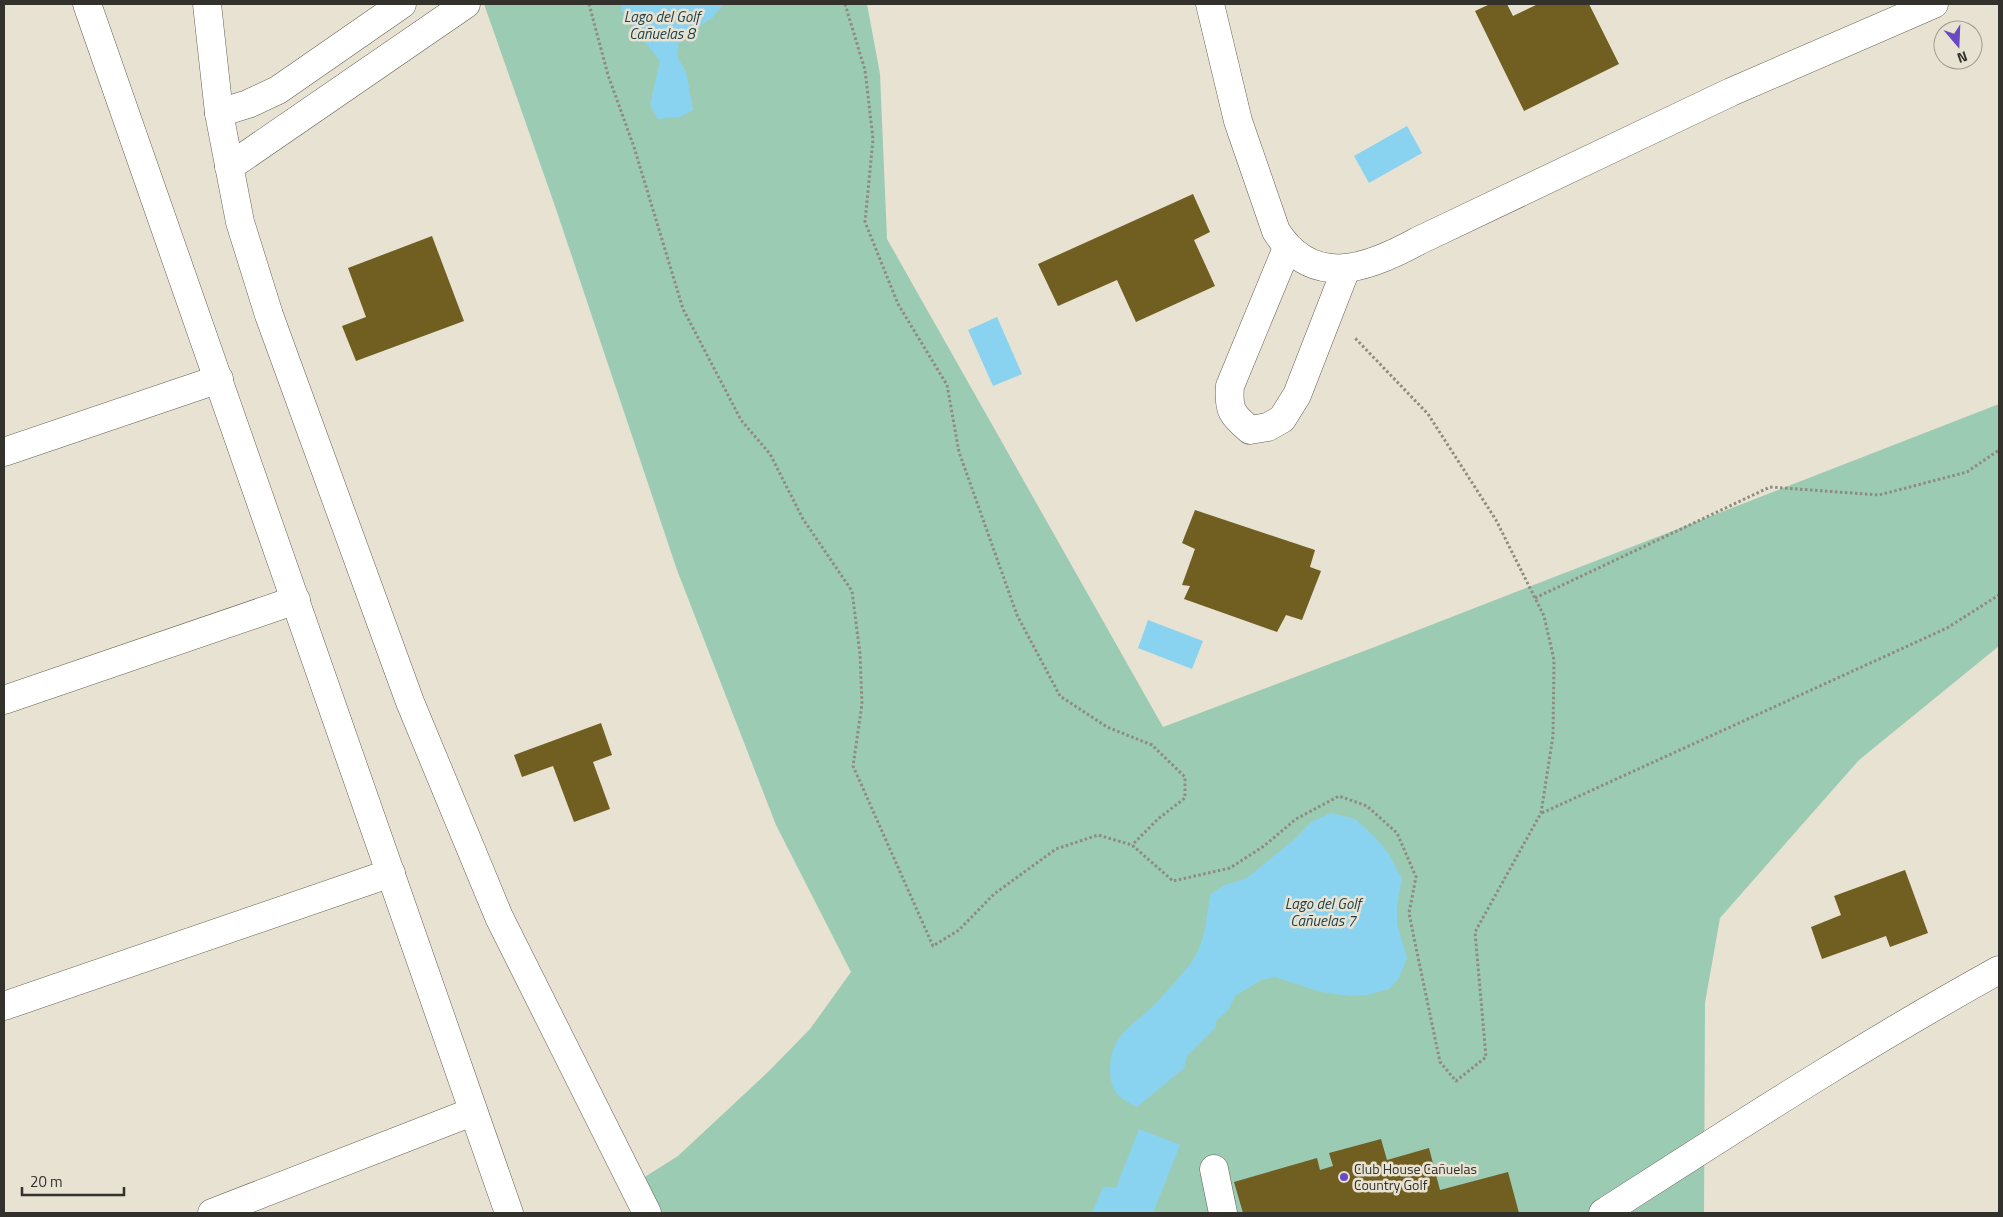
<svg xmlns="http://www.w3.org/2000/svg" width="2003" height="1217" font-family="'Titillium Web',sans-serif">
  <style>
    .green { fill: #9ccbb4 }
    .water { fill: #8ad3f0 }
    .building { fill: #715f21 }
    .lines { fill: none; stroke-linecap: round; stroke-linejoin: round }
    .minor-casing { stroke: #656052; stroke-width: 29 }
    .path { stroke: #8f8b7f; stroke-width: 3; stroke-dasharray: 2.5 2.5; stroke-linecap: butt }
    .minor { stroke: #fff; stroke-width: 28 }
    .poi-dot { fill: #6a49c2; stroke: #e7e2d1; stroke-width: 2 }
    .labels { text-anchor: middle; stroke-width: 5; stroke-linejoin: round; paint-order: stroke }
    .poi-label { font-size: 14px; fill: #33312b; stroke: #e7e2d1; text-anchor: start }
    .water-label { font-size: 15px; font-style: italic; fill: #1b3e4a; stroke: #e7e2d1 }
  </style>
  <rect width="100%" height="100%" fill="#e7e2d1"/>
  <!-- green -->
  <polygon class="green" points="484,4 867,4 880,74 887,239 1163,727 1372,648 1999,404 1999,646 1859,760 1720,918 1705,1003 1704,1213 647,1213 632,1185 678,1156 769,1071 810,1029 851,972 776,825 677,570 556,209"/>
  <!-- water -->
  <g class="water">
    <polygon points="622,4 723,4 712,18 679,40 677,56 686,72 693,110 680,117 658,119 650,105 660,61 621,11"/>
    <polygon points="1407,126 1422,153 1369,183 1354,156"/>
    <polygon points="997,317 1022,374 993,386 968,330"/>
    <polygon points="1148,620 1203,641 1192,669 1138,648"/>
    <path d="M1331 813 1355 819 1374 836 1389 854 1402 879 1397 904V924L1407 958 1399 978 1389 989 1367 995 1350 996 1321 992 1275 977 1261 980 1235 996 1229 1009 1216 1021V1027L1187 1056 1184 1068 1137 1107C1118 1097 1111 1093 1110 1070 1110 1033 1136 1025 1158 1001 1169 989 1181 976 1191 963 1207 941 1205 919 1211 894L1223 886 1247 878 1297 837 1311 822Z"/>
    <polygon points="1139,1129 1180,1145 1153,1213 1092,1213 1103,1187 1116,1188"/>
  </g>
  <!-- building -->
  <g class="building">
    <polygon points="1490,4 1507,4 1513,16 1538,4 1589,4 1619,64 1524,111 1475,11"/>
    <polygon points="1193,194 1210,232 1194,240 1215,286 1136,322 1117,280 1058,306 1038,264"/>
    <polygon points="432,236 464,321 356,361 342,326 366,317 348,268"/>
    <polygon points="1195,510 1315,550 1310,567 1321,571 1302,620 1286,615 1277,632 1184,599 1190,586 1182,585 1195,549 1182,543"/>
    <polygon points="601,723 612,755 593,762 610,809 574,822 553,766 522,777 514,755"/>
    <polygon points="1905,870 1928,933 1890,947 1886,936 1822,959 1811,927 1841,915 1834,896"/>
    <polygon points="1381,1139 1387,1160 1429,1148 1440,1190 1508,1172 1519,1213 1243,1213 1234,1182 1317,1158 1320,1170 1333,1166 1329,1153"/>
  </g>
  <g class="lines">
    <!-- minor casing -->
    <g class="minor-casing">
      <g id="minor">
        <polyline points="87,4 509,1213"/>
        <polyline points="207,4 219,113 240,222 269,315 410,702 499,917 647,1213"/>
        <path d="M1210 4 1238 121 1276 231C1313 290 1369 268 1418 241L1731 92 1934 4"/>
        <polyline points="219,113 248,104 278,90 402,4"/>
        <polyline points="229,167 466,4"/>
        <path d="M1287 248 1230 386C1228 410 1232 415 1250 430L1268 427 1282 419 1297 395 1346 269"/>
        <polyline points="4,452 219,379"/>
        <polyline points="4,700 296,600"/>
        <polyline points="4,1006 391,873"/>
        <polyline points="1214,1169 1223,1213"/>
        <polyline points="212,1213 472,1112"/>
        <path d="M1603 1213C1734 1129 1863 1045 1999 970"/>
      </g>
    </g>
    <!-- path -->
    <g class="path">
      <polyline points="589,4 608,75 634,147 683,309 741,420 770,454 803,519 852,591 860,654 862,704 853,766 933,946 959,930 994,894 1056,849 1098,835 1132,845 1173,881 1230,868 1264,846 1296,819 1339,796 1367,806 1397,833 1416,877 1409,913 1414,938 1440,1062 1456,1081 1486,1057 1475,932 1541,813 1553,736 1554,660 1544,616 1496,520 1428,414 1354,337"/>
      <polyline points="845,4 865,70 873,139 865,222 898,304 947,385 959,452 1017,615 1060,696 1107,727 1152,745 1185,777 1185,798 1158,819 1132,845"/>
      <polyline points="1535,598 1770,487 1879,495 1967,472 1999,450"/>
      <polyline points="1542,813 1947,628 1999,595"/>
    </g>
    <!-- minor -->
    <use href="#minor" class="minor"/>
  </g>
  <!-- markers -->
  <circle class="poi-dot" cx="1344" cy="1177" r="5"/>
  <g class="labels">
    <!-- poi labels -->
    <g class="poi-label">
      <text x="1354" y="1174">Club House Cañuelas<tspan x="1354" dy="16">Country Golf</tspan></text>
    </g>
    <!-- water labels -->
    <g class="water-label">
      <text x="662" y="22">Lago del Golf<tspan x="662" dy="17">Cañuelas 8</tspan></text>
      <text x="1323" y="909">Lago del Golf<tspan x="1323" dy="17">Cañuelas 7</tspan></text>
    </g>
  </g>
  <!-- border -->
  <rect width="2003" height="1217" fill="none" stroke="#33312b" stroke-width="10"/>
  <!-- north arrow -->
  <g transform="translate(1958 45) rotate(161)"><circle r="24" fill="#e7e2d1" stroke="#9f9b8f"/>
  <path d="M0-4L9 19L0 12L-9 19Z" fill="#6a49c2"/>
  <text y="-8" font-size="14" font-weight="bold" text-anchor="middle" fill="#33312b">N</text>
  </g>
  <!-- scale -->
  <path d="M22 1187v8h102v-8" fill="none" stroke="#33312b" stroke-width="2.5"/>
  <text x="30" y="1187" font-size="15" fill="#33312b" stroke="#e7e2d1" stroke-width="4" paint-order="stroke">20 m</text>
</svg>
